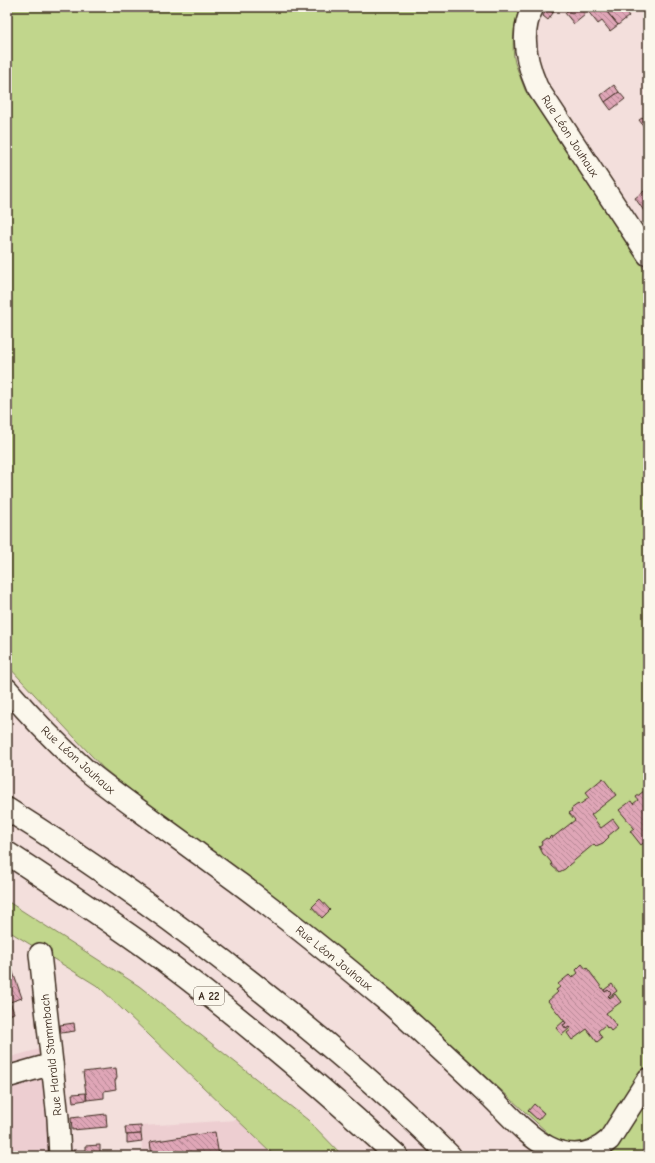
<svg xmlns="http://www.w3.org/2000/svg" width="655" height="1163" font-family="'Comic Neue',sans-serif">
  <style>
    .built { fill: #edced1 }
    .grass { fill: #c1d68c; stroke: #7e8055 }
    .building { fill: url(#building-back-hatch); stroke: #3b2a1e }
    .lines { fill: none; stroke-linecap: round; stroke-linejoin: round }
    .minor-casing { stroke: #3b2a1e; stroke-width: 24 }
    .highway-casing { stroke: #3b2a1e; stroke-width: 25 }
    .minor { stroke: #fbf7ec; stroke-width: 21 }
    .highway { stroke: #fbf7ec; stroke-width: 22 }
    .labels { text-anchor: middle; stroke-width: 3.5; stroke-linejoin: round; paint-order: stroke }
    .shield { fill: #fbf7ec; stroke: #75685c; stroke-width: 1 }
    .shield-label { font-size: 11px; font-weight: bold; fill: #3b2a1e }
    .street-label { font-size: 12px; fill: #3b2a1e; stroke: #fbf7ec }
  </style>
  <defs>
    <pattern id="building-back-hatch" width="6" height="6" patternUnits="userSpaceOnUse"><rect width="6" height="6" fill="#dfa6b7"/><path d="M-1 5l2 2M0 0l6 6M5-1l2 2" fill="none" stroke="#b68794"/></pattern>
  </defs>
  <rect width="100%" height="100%" fill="#f3dfdc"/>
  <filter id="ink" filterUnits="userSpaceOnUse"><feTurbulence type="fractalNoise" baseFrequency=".025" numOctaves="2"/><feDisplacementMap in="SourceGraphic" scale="8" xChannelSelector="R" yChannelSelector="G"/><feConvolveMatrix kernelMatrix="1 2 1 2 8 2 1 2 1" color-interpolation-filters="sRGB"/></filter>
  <g filter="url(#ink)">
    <!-- built -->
    <g class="built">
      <polygon points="50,1046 60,1156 7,1156 7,1058"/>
      <polygon points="238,1120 275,1156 142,1156 141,1126"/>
    </g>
    <!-- grass -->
    <g class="grass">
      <path d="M7 7H520C514 21 511 48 515 63 518 72 522 81 525 90L648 275V1156H573L439 1033 103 768 7 665Z"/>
      <polygon points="7,901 139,986 308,1120 343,1156 275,1156 99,987 7,930"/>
    </g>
    <!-- building -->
    <g class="building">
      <polygon points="548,7 554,7 556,9 553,13 547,8"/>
      <polygon points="572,7 603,7 618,25 610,31 602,21 598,24 587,10 584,13 585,15 574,24 565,13"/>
      <polygon points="603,7 622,7 629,16 618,25"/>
      <polygon points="622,7 632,7 626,12"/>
      <polygon points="547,8 553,13 548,20 543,16"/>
      <polygon points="614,85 619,92 605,102 601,95"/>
      <polygon points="619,92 625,99 611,110 605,102"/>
      <polygon points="648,114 648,132 639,120"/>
      <polygon points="648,188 648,208 644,211 635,198"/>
      <polygon points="603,778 616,795 591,815 601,828 613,819 619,827 608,836 609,837 603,843 596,846 594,844 569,865 565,869 559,872 552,866 551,862 546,856 543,854 539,846 542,844 541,842 546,838 548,839 551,836 552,838 575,820 569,813 572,811 571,809 578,804 579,805 589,798 585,793"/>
      <polygon points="648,788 648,839 641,845 630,831 634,828 619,810 631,801 633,804 638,800 636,797"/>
      <polygon points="320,899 330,910 322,918 312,907"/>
      <polygon points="7,955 22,998 10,1002 7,994"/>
      <polygon points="582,964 586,969 587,968 605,992 608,990 611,993 608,996 610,998 615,994 621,1002 606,1013 617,1026 611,1031 608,1027 607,1028 605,1025 598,1031 602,1038 597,1042 587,1029 572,1040 567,1033 571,1030 569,1027 566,1029 563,1025 566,1023 548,1001 558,992 556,990 560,987 558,984 569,975 572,978 578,973 576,970"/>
      <polygon points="612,984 617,991 609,997 608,996 611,993 608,990 605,992 604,990"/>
      <polygon points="10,1002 14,1013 7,1016 7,1003"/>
      <polygon points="564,1021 566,1023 563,1025 566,1029 569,1027 570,1028 562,1035 556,1028"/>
      <polygon points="74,1023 75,1031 61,1033 60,1025"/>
      <polygon points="116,1068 117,1077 115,1081 116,1089 104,1091 104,1098 87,1100 83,1072"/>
      <polygon points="86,1093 86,1100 73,1102 72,1094"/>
      <polygon points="534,1104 544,1113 538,1120 528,1111"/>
      <polygon points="106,1114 107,1127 72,1130 71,1118"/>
      <polygon points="141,1126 141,1134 126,1135 125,1127"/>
      <polygon points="215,1132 219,1156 152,1156 150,1142"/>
      <polygon points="141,1134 142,1141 127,1143 127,1135"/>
      <polygon points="100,1145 100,1156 112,1155 112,1156 73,1156 73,1150 85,1150 85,1146"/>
    </g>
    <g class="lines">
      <!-- minor casing -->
      <g class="minor-casing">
        <g id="minor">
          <path d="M533 7C519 33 526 62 537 87L648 255"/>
          <path d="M7 689C32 718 58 745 86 770 108 788 132 805 155 822 183 842 211 863 240 884 291 922 340 962 389 1003 424 1034 458 1066 492 1098 508 1114 528 1137 548 1147 569 1158 591 1156 609 1140L648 1079"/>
          <polyline points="40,954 58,1118 60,1156"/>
          <polyline points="7,1077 52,1064"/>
        </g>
      </g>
      <!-- highway casing -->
      <g class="highway-casing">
        <g id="highway">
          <path d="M7 809C98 866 185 929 268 996 331 1046 393 1099 450 1156"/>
          <path d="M7 853C53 883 98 913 143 945 232 1010 316 1082 397 1156"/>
        </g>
      </g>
      <!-- minor -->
      <use href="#minor" class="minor"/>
      <!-- highway -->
      <use href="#highway" class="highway"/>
    </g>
  </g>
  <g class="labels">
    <!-- shield labels -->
    <rect class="shield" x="194" y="987" width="30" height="18" rx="3"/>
    <g class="shield-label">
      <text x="209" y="1000">A 22</text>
    </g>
    <!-- street labels -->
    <g class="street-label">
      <text transform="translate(570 136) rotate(57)" y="4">Rue Léon Jouhaux</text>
      <text transform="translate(78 760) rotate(42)" y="4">Rue Léon Jouhaux</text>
      <text transform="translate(334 958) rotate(39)" y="4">Rue Léon Jouhaux</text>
      <text transform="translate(51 1055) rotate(-96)" y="4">Rue Harald Stammbach</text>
    </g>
  </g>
  <!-- margin -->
  <rect width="655" height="1163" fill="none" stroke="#fbf7ec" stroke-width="24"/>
  <rect x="12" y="12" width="631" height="1139" fill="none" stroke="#3b2a1e" stroke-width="1.5" filter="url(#ink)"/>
</svg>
